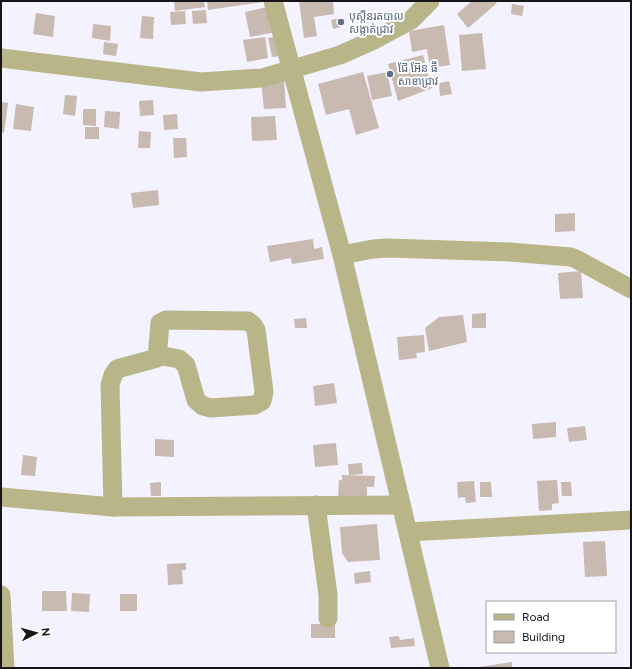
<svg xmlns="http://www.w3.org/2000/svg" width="632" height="669" font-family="Figtree,'Noto Sans Khmer',sans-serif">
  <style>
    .building { fill: #c8b9b1 }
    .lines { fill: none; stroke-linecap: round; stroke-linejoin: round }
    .minor { stroke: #b8b689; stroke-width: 19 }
    .service-dot { fill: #5c6f8a; stroke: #fff; stroke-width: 1.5 }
    .labels { text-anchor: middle; stroke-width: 4; stroke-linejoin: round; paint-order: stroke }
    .service-label { font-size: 11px; fill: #4e5e75; stroke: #fff; text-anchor: start }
  </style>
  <rect width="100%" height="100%" fill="#f4f2fe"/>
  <!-- building -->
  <g class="building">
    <polygon points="174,1 204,1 205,7 175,11"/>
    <polygon points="207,1 263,1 263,2 208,10"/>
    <polygon points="299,1 333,1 334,14 314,17 317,36 304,38"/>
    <polygon points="472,1 495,1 497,3 468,28 457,14"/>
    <polygon points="512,4 524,6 522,16 511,14"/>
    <polygon points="271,6 276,32 250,37 245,12"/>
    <polygon points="206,10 207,23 193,24 192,11"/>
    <polygon points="185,11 186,24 171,25 170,12"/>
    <polygon points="36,13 55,16 53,37 33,34"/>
    <polygon points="142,16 154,17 153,39 140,38"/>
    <polygon points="339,18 341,27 333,29 331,20"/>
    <polygon points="93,24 111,26 110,41 92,38"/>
    <polygon points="444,25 450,65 430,68 427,49 412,52 409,31"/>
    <polygon points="482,33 486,69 462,71 459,35"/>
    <polygon points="277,36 281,56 272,57 268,38"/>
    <polygon points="265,37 268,58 247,62 243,40"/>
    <polygon points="104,42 118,44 116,56 103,54"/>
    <polygon points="423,55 432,88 398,101 388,64"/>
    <polygon points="363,72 379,128 356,135 349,109 326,115 318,84"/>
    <polygon points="387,72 392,96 372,100 367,76"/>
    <polygon points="284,78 286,108 264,109 261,80"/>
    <polygon points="449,81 452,94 440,96 439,83"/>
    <polygon points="65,95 77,96 75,116 63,114"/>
    <polygon points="153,100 154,115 140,116 139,101"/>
    <polygon points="1,102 8,103 4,133 1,132"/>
    <polygon points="16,104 34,107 31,131 13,129"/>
    <polygon points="83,109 96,109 96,126 83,125"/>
    <polygon points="105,111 120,112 119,129 104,127"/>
    <polygon points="177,114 178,129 164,130 163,115"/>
    <polygon points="275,116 277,140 252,141 251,117"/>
    <rect x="85" y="127" width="14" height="12"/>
    <polygon points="139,131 151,132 150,148 138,148"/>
    <polygon points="173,138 186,138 187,157 174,158"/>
    <polygon points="158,190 159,205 133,208 131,193"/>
    <polygon points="575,213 575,231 555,232 555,214"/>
    <polygon points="313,239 314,249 322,247 324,259 292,264 291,258 270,262 267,246"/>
    <polygon points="581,271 583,298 560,299 558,273"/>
    <polygon points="486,313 486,328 472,328 472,314"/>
    <polygon points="463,315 467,342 429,351 425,328 439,317"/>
    <polygon points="306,318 307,328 295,328 294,319"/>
    <polygon points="424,335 425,352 416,353 417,358 399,360 397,337"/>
    <polygon points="334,383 337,403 315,406 313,386"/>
    <polygon points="556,422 556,437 533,439 532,424"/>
    <polygon points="585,426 587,440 569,442 567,428"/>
    <polygon points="155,439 174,440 174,457 155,456"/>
    <polygon points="336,443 338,465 315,467 313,445"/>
    <polygon points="23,455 37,457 35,476 21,475"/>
    <polygon points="362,463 363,474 349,475 348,464"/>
    <polygon points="342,475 375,476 374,487 367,487 367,498 338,497 339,480 342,480"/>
    <polygon points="557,480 559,503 552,504 552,510 539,511 537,481"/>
    <polygon points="474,481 476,502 466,503 465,497 458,498 457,482"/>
    <polygon points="161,482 161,496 151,496 150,483"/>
    <polygon points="480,482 491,482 492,497 480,497"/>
    <polygon points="561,482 571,482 572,496 562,496"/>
    <polygon points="377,524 380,560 348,562 342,553 340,527"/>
    <polygon points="605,541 607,576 585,577 583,542"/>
    <polygon points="186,563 186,570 182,570 183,584 168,585 167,564"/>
    <polygon points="370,571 371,582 355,584 354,573"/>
    <polygon points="42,591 66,591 67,611 42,611"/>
    <polygon points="72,593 90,594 89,612 71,611"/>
    <rect x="120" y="594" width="17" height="17"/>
    <rect x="311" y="624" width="24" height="14"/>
    <polygon points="399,636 400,640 414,638 415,646 391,648 389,637"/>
    <polygon points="512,662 512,668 479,668 479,667"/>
  </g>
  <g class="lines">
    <!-- minor -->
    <g class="minor">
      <polyline points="273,1 342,255 440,668"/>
      <polyline points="1,58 201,82 262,78 340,55 374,40 411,20 430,1"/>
      <polyline points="342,255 373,249 388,248 510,252 571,257 576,259 631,289"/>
      <polyline points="1,497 113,507 401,505"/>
      <polyline points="316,505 328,595 328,618"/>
      <polyline points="113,507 110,385 113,375 117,369 157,358 160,323 166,320 248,321 253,325 256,330 264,392 262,401 255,405 211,408 203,406 196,400 186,365 179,359 158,355"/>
      <polyline points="408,532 631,520"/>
      <polyline points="1,595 5,668"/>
    </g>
  </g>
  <!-- markers -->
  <g class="service-dot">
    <circle cx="341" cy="22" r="4"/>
    <circle cx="390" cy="74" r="4"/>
  </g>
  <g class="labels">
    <!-- service labels -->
    <g class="service-label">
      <text x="349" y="20">បុស្តិ៍នរគបាល<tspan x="349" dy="13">សង្កាត់ជ្រាវ</tspan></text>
      <text x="398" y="72">ជ៊ែ អ៊ែន ធី<tspan x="398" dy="13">សាខាជ្រាវ</tspan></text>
    </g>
  </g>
  <!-- border -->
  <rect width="632" height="669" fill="none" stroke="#16151a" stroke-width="4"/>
  <!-- legend -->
  <rect x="486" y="601" width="130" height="52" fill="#ffffff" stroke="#a2a1a3"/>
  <rect x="494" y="614" width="20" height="6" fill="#b8b689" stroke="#a2a1a3"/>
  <text x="522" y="621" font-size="12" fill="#16151a">Road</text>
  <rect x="494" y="631" width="20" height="12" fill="#c8b9b1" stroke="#a2a1a3"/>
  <text x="522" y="641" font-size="12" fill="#16151a">Building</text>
  <!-- north arrow -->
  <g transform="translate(36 633) rotate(84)" stroke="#ffffff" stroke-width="3" paint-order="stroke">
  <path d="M0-3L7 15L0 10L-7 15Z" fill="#16151a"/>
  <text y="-6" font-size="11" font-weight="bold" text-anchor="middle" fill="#16151a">N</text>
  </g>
</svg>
